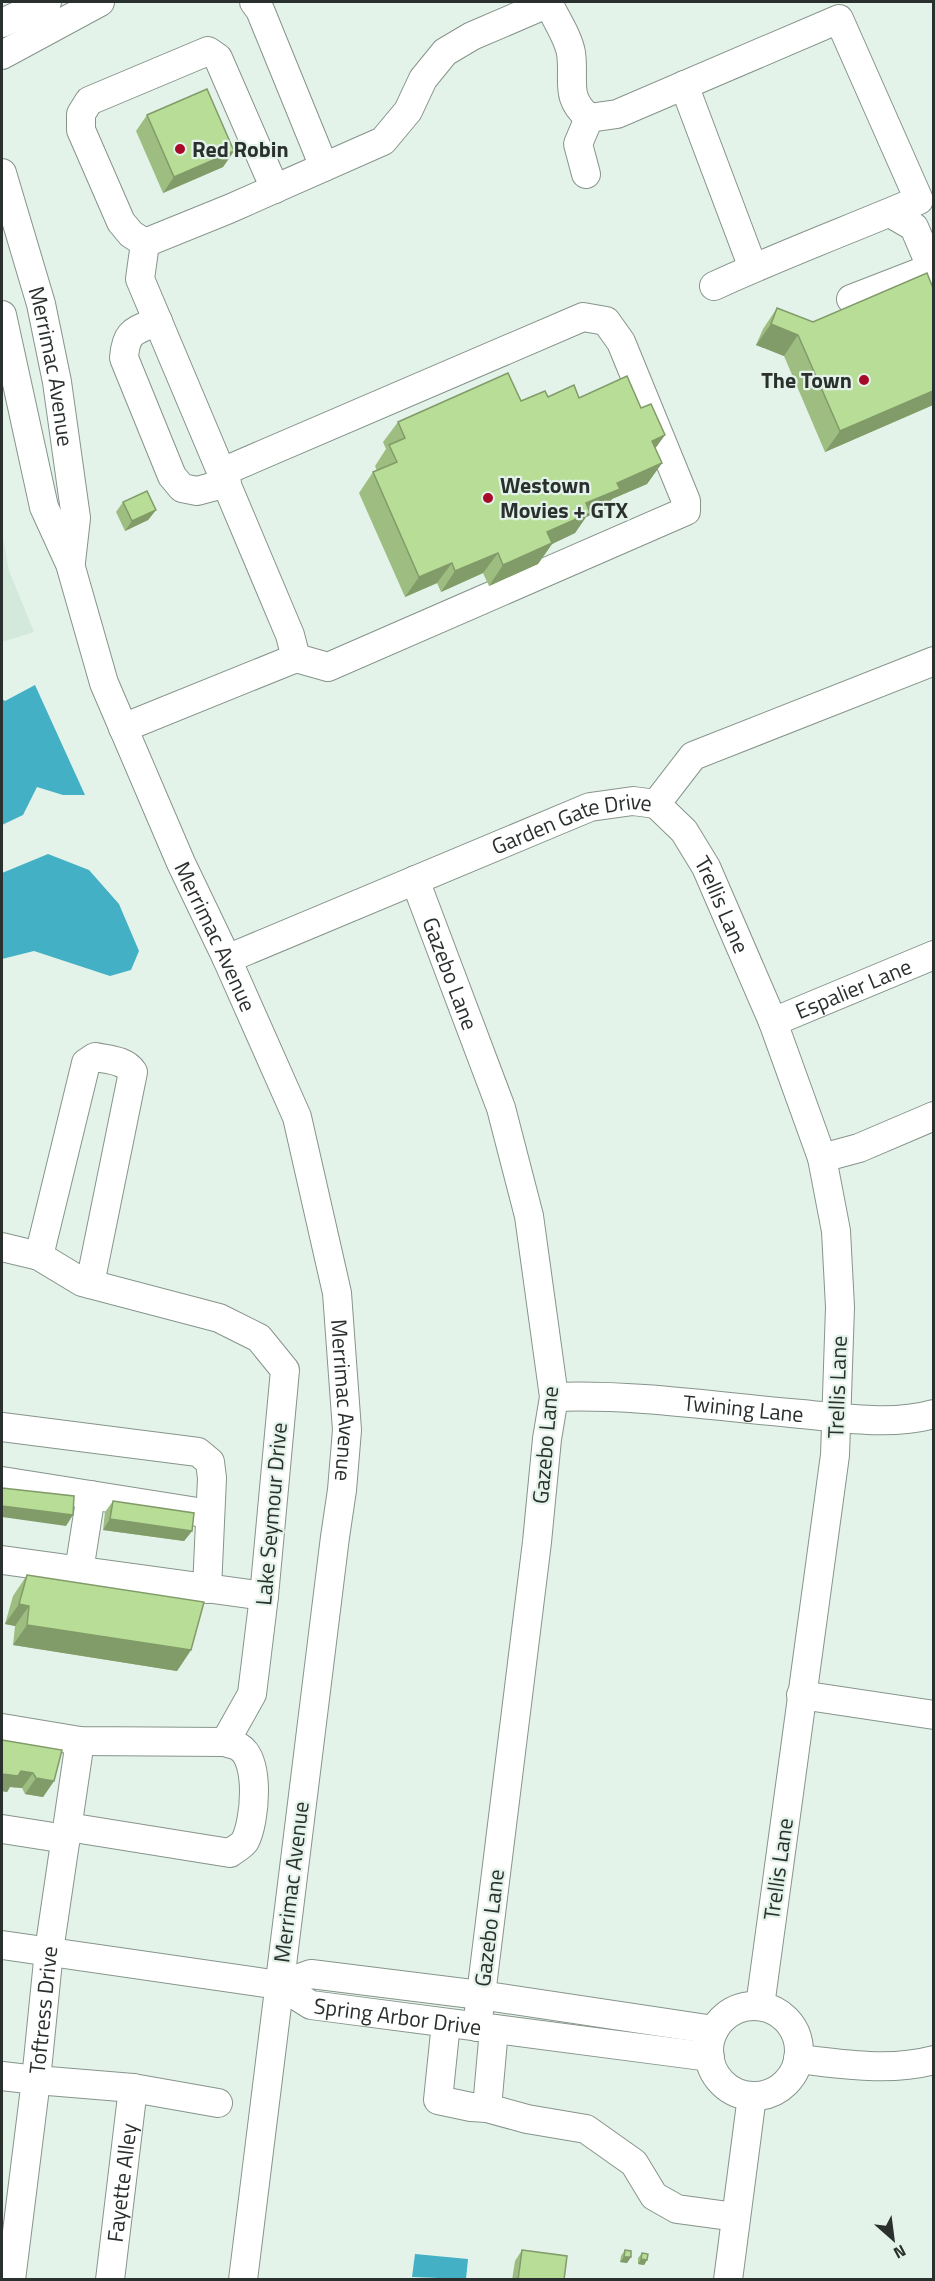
<svg xmlns="http://www.w3.org/2000/svg" width="935" height="2281" font-family="'Titillium Web',sans-serif">
  <style>
    .built { fill: #d3e9db }
    .water { fill: #43b0c6 }
    .lines { fill: none; stroke-linecap: round; stroke-linejoin: round }
    .minor-casing { stroke: #86948b; stroke-width: 30 }
    .minor { stroke: #fff; stroke-width: 28 }
    .wall { fill: #9ebe81 }
    .shaded-wall { fill: #819b69 }
    .building { fill: #b8dd96; stroke: #819b69; stroke-width: 1.5 }
    .poi-dot { fill: #a60c2a; stroke: #e4f3ea; stroke-width: 2 }
    .labels { text-anchor: middle; stroke-width: 4.5; stroke-linejoin: round; paint-order: stroke }
    .poi-label { font-size: 22px; font-weight: bold; fill: #2a302d; stroke: #e4f3ea; text-anchor: start }
    .street-label { font-size: 22px; fill: #2a302d; stroke: #e4f3ea }
  </style>
  <rect width="100%" height="100%" fill="#e4f3ea"/>
  <!-- built -->
  <polygon class="built" points="2,531 9,571 34,632 2,642"/>
  <!-- water -->
  <g class="water">
    <polygon points="35,685 85,795 63,795 37,787 23,815 2,825 2,699 5,701"/>
    <polygon points="48,854 89,870 119,904 139,951 131,970 110,976 34,951 2,959 2,873"/>
    <polygon points="415,2254 468,2259 466,2279 412,2277"/>
  </g>
  <g class="lines">
    <!-- minor casing -->
    <g class="minor-casing">
      <g id="minor">
        <polyline points="254,2 260,10 324,167"/>
        <path d="M548 2C555 18 568 36 571 53 575 81 564 97 589 118L617 114 839 19 919 200C851 229 781 255 714 286"/>
        <polyline points="2,23 47,2"/>
        <polyline points="2,55 100,2"/>
        <polyline points="684,85 753,268"/>
        <path id="s1" d="M2 173 41 304 57 382 76 518 71 562"/>
        <polyline points="586,174 578,144 589,118"/>
        <polyline points="890,213 914,227 934,274"/>
        <polyline points="145,243 131,234 121,222 81,130 81,114 89,101 208,51 218,58 275,189"/>
        <polyline points="851,299 931,268"/>
        <path id="s2" d="M2 315 44 507 70 564 104 683 181 863 227 959 297 1117 337 1293 347 1430 342 1490 335 1537 243 2280"/>
        <path d="M158 321C135 331 126 330 124 358L172 476 182 488 197 491 227 483"/>
        <polyline points="296,658 290,635 140,279 145,243 229,209 383,141 408,111 423,79 445,52 472,36 549,3"/>
        <polyline points="123,728 296,658 328,667 686,511 686,501 621,342 606,321 583,317 222,472"/>
        <path id="s3" d="M656 804 684 831 706 867 773 1022 822 1158 836 1231 840 1307 835 1455 760 2006"/>
        <polyline points="656,804 693,756 934,661"/>
        <path id="s4" d="M415 880 501 1108 529 1216 554 1397 547 1439 537 1542 477 2027"/>
        <path id="s5" d="M227 959 590 807 633 801 656 804"/>
        <path id="s6" d="M773 1022 934 955"/>
        <polyline points="822,1158 859,1148 934,1116"/>
        <polyline points="2,1247 39,1256 82,1282 219,1318 259,1338 285,1370 264,1596 252,1694 225,1742 80,1741 2,1728"/>
        <path d="M39 1256 86 1063 95 1057C109 1060 125 1060 133 1072L90 1284"/>
        <path id="s7" d="M554 1397C636 1394 719 1407 801 1414 844 1418 892 1426 934 1414"/>
        <polyline points="2,1427 198,1452 210,1462 212,1478 207,1589"/>
        <polyline points="2,1481 210,1514"/>
        <polyline points="2,1560 264,1596"/>
        <polyline points="79,1571 91,1495"/>
        <polyline points="801,1695 934,1715"/>
        <path d="M68 1827 230 1853C235 1849 242 1846 245 1841 255 1822 261 1760 239 1747 235 1744 229 1744 225 1742"/>
        <polyline points="2,1829 66,1839"/>
        <path id="s8" d="M2 1945 279 1985 311 2005 710 2057"/>
        <polyline points="279,1985 311,1974 480,1995 714,2030"/>
        <circle cx="754" cy="2051" r="45"/>
        <polyline points="446,2023 438,2100 471,2107 487,2108 527,2119 586,2129 634,2163 654,2196 677,2209 736,2217"/>
        <path d="M798 2059C843 2064 889 2072 934 2060"/>
        <polyline points="2,2076 36,2080 133,2088 218,2103"/>
        <polyline points="487,2108 494,2029"/>
        <path id="s9" d="M11 2280 36 2080 49 1951 80 1741"/>
        <path id="s10" d="M110 2280 133 2088"/>
        <polyline points="728,2280 752,2096"/>
      </g>
    </g>
    <!-- minor -->
    <use href="#minor" class="minor"/>
  </g>
  <!-- wall -->
  <g class="wall">
    <polygon points="147,115 234,151 223,167 163,193 136,131"/>
    <polygon points="777,308 813,322 933,405 825,452 784,356 756,345 763,329"/>
    <polygon points="548,397 579,398 641,408 665,435 655,449 662,463 647,484 612,499 605,509 586,517 575,533 552,544 538,564 489,586 483,573 441,592 437,583 405,597 359,493 373,472 377,471 375,466 386,449 383,442 398,422"/>
    <polygon points="123,502 156,510 148,520 125,531 116,512"/>
    <polygon points="113,1501 192,1531 184,1541 103,1530 105,1512"/>
    <polygon points="27,1575 191,1650 177,1671 13,1645 15,1626 5,1624 13,1596"/>
    <polygon points="2,1740 54,1781 43,1797 25,1794 22,1788 10,1787 7,1792 2,1791"/>
    <polygon points="522,2250 564,2280 512,2280 515,2261"/>
    <polygon points="625,2250 631,2257 627,2263 620,2262 621,2256"/>
    <polygon points="642,2253 647,2260 644,2265 638,2264 638,2258"/>
  </g>
  <!-- shaded-wall -->
  <g class="shaded-wall">
    <polygon points="234,151 223,167 163,193 174,177"/>
    <polygon points="771,324 798,335 784,356 756,345"/>
    <polygon points="933,391 933,405 825,452 840,431"/>
    <polygon points="665,435 650,455 652,441"/>
    <polygon points="662,463 647,484 612,499 605,509 586,517 575,533 552,544 538,564 489,586 503,565 586,503 617,483"/>
    <polygon points="156,510 148,520 125,531 132,521"/>
    <polygon points="498,553 483,573 441,592 455,571"/>
    <polygon points="452,563 437,583 405,597 419,577"/>
    <polygon points="2,1506 73,1515 66,1526 2,1517"/>
    <polygon points="110,1519 192,1531 184,1541 103,1530"/>
    <polygon points="19,1604 29,1606 15,1626 5,1624"/>
    <polygon points="27,1625 191,1650 177,1671 13,1645"/>
    <polygon points="21,1771 33,1773 22,1788 10,1787 7,1792 2,1791 2,1774"/>
    <polygon points="36,1778 54,1781 43,1797 25,1794"/>
    <polygon points="624,2257 631,2257 627,2263 620,2262"/>
    <polygon points="641,2259 647,2260 644,2265 638,2264"/>
  </g>
  <!-- building -->
  <g class="building">
    <polygon points="207,89 234,151 174,177 147,115"/>
    <polygon points="927,273 933,288 933,391 840,431 798,335 771,324 777,308 813,322"/>
    <polygon points="508,373 521,401 545,391 548,397 574,385 579,398 627,376 641,408 651,404 665,435 652,441 662,463 617,483 620,489 586,503 590,513 547,532 552,543 503,565 498,553 455,571 452,563 419,577 373,472 397,462 389,445 405,438 398,422"/>
    <polygon points="147,491 156,510 132,521 123,502"/>
    <polygon points="2,1488 74,1496 73,1515 2,1506"/>
    <polygon points="113,1501 194,1513 192,1531 110,1519"/>
    <polygon points="27,1575 204,1602 191,1650 27,1625 29,1606 19,1604"/>
    <polygon points="2,1740 62,1750 54,1781 36,1778 33,1773 21,1771 18,1776 2,1774"/>
    <polygon points="522,2250 567,2256 564,2280 518,2280"/>
    <polygon points="625,2250 631,2251 631,2257 624,2257"/>
    <polygon points="642,2253 648,2254 647,2260 641,2259"/>
  </g>
  <!-- markers -->
  <g class="poi-dot">
    <circle cx="180" cy="149" r="6"/>
    <circle cx="864" cy="380" r="6"/>
    <circle cx="488" cy="498" r="6"/>
  </g>
  <g class="labels">
    <!-- poi labels -->
    <g class="poi-label">
      <text x="192" y="157">Red Robin</text>
      <text x="852" y="388" text-anchor="end">The Town</text>
      <text x="500" y="493">Westown<tspan x="500" dy="25">Movies + GTX</tspan></text>
    </g>
    <!-- street labels -->
    <g class="street-label">
      <text dy="8" stroke="none"><textPath href="#s1" startOffset="200">Merrimac Avenue</textPath></text>
      <text dy="8" stroke="none"><textPath href="#s5" startOffset="372">Garden Gate Drive</textPath></text>
      <text dy="8" stroke="none"><textPath href="#s3" startOffset="122">Trellis Lane</textPath></text>
      <text dy="8" stroke="none"><textPath href="#s2" startOffset="660">Merrimac Avenue</textPath></text>
      <text dy="8" stroke="none"><textPath href="#s4" startOffset="100">Gazebo Lane</textPath></text>
      <text dy="8" stroke="none"><textPath href="#s6" startOffset="87">Espalier Lane</textPath></text>
      <text transform="translate(837 1387) rotate(-88)" y="8">Trellis Lane</text>
      <text dy="8" stroke="none"><textPath href="#s2" startOffset="1146">Merrimac Avenue</textPath></text>
      <text dy="8" stroke="none"><textPath href="#s7" startOffset="190">Twining Lane</textPath></text>
      <text transform="translate(545 1445) rotate(-85)" y="8">Gazebo Lane</text>
      <text transform="translate(271 1514) rotate(-85)" y="8">Lake Seymour Drive</text>
      <text transform="translate(778 1869) rotate(-82)" y="8">Trellis Lane</text>
      <text transform="translate(291 1882) rotate(-83)" y="8">Merrimac Avenue</text>
      <text transform="translate(489 1928) rotate(-83)" y="8">Gazebo Lane</text>
      <text dy="8" stroke="none"><textPath href="#s9" startOffset="272">Toftress Drive</textPath></text>
      <text dy="8" stroke="none"><textPath href="#s8" startOffset="405">Spring Arbor Drive</textPath></text>
      <text dy="8" stroke="none"><textPath href="#s10" startOffset="98">Fayette Alley</textPath></text>
    </g>
  </g>
  <!-- border -->
  <rect width="935" height="2281" fill="none" stroke="#2a302d" stroke-width="6"/>
  <!-- north arrow -->
  <g transform="translate(893 2239) rotate(152)" stroke="#e4f3ea" stroke-width="4.5" paint-order="stroke">
  <path d="M0-4.5L10 22L0 15L-10 22Z" fill="#2a302d"/>
  <text y="-9" font-size="16" font-weight="bold" text-anchor="middle" fill="#2a302d">N</text>
  </g>
</svg>
